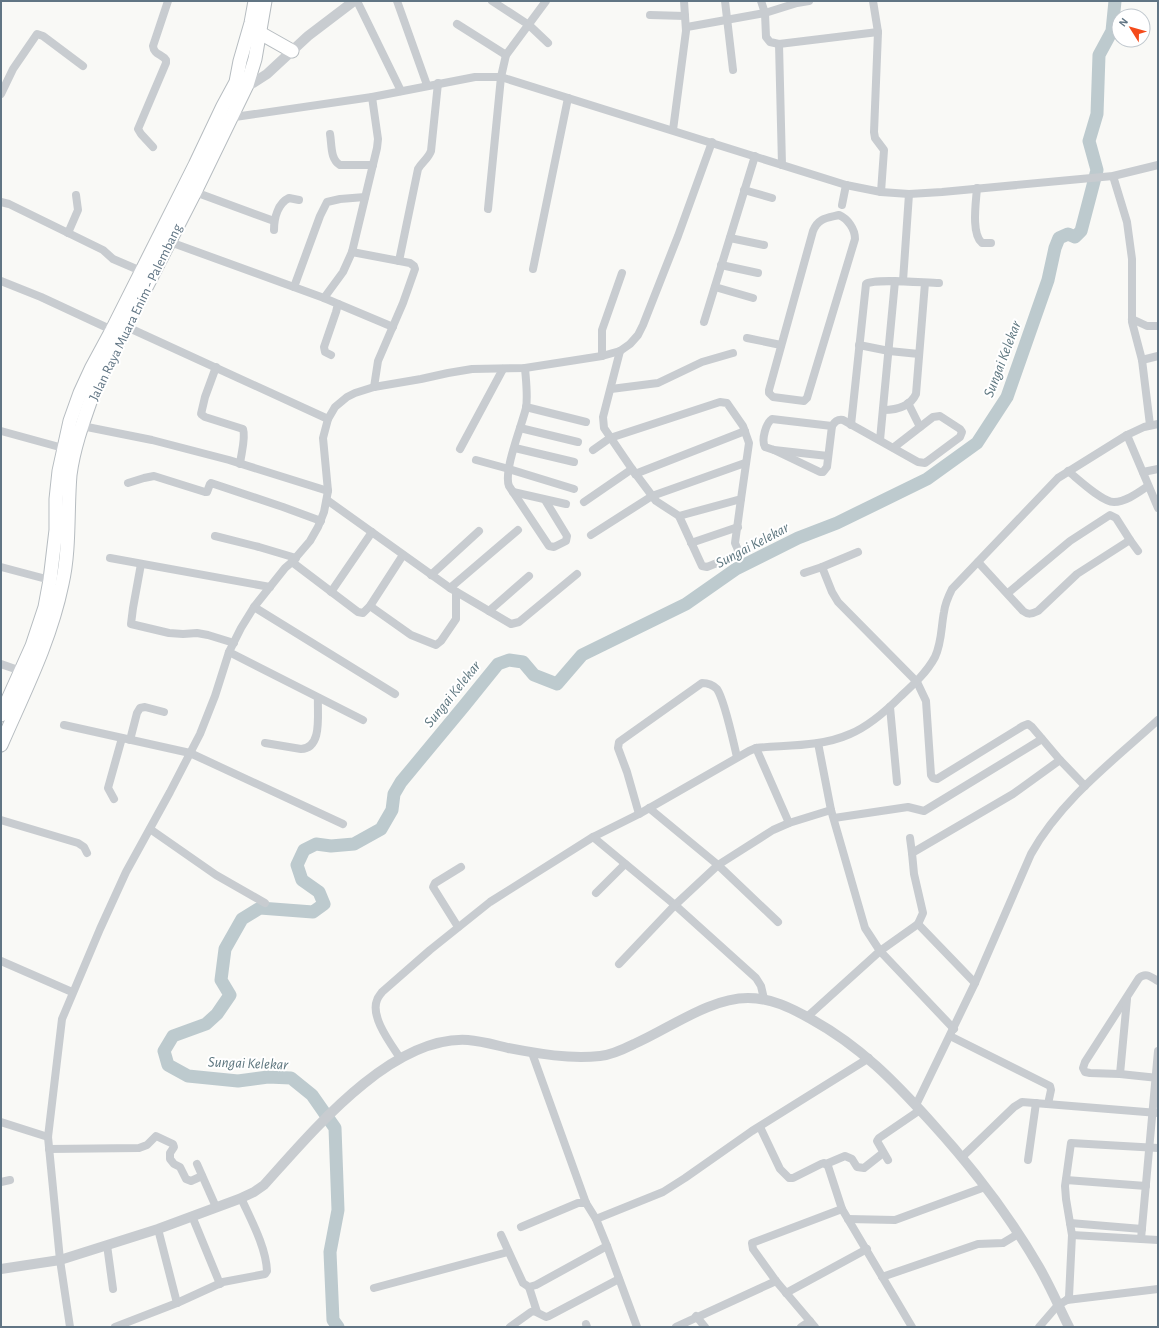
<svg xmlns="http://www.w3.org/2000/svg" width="1159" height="1328" font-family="'Alegreya Sans',sans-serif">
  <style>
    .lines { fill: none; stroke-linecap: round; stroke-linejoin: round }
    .river { stroke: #bdcace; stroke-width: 13 }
    .primary-casing { stroke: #b6bcc0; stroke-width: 15 }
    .minor { stroke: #c8ccd0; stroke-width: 8 }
    .tertiary { stroke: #c8ccd0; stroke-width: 10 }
    .primary { stroke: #fff; stroke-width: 13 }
    .labels { text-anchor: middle; stroke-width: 4; stroke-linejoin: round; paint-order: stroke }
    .street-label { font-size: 14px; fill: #617584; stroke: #fff }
    .water-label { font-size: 15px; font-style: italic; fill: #5c757e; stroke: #fff }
  </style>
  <rect width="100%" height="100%" fill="#f9f9f6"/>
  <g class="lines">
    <!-- river -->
    <polyline class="river" points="338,1327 333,1320 330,1252 338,1210 335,1128 312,1095 291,1078 268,1077 238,1081 188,1076 168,1065 164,1051 173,1036 206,1024 217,1014 230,995 221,980 225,949 242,919 260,908 313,912 324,904 319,892 302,880 297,865 304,850 316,844 331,846 354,844 381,829 392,810 394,794 401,782 464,706 498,664 509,660 523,662 534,675 557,684 582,655 686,604 736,569 798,538 837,523 927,479 977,443 1007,397 1048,280 1055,248 1059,238 1068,234 1075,237 1081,231 1097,170 1089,141 1097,114 1099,55 1112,31 1115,1"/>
    <!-- primary casing -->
    <g class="primary-casing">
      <g id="primary">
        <polyline points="253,29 292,51"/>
        <polyline points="1,715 32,646 45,607 50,580 56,530 56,499 59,471 70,421 80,393 92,367 112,330 195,165 223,106 236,82 240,61 251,23 255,1"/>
        <path d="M1 745C24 692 50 642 62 584 70 549 67 511 70 475 74 444 86 414 96 385L195 192 247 85 255 59 265 1"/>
      </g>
    </g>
    <!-- minor -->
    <g class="minor">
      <polyline points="357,1 401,91"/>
      <polyline points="397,1 427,85"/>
      <polyline points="492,1 529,25 548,43"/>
      <polyline points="725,1 733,70"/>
      <polyline points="761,1 765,13 766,37 770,42 779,44 878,32"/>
      <polyline points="873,1 878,32 874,132 875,138 884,150 881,192"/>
      <polyline points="650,15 685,16"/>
      <polyline points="457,24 506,55"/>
      <polyline points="687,27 765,13 797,3 809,1"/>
      <polyline points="779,44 782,165"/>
      <polyline points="1,94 13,69 37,34 43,36 83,66"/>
      <polyline points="228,118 372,97 475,77 501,77 846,185 881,192 909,194 942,192 1113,176 1158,165"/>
      <polyline points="673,130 686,31 684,1"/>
      <path d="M330 134C332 145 330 159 340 165H373"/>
      <path d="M153 147 141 134 138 129 166 63V60C162 54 154 55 153 46L168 1"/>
      <polyline points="1113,176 1127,222 1132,259 1132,322 1142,360 1150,425"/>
      <path d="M977 188C976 202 971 234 982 243H991"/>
      <polyline points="744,190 772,198"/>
      <polyline points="195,192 274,221"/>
      <polyline points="1,202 9,204 103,250 113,259 141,271"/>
      <polyline points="842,205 846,185"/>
      <polyline points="488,209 501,77 506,55 546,1"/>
      <path d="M839 215C848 219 855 229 855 239L807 398 804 401 773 397 769 393V390L813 231C818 218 827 218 839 215Z"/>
      <path d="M274 230C274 218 278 203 289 198L299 200"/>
      <polyline points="68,233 78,210 76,195"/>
      <polyline points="730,238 764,245"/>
      <polyline points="170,242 324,298 393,327"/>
      <polyline points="352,252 410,263 414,266 415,269 403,303 378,361 374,387"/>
      <path d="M399 261 418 169C422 162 428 159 431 151L438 83"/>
      <polyline points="721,265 758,273"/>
      <polyline points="533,269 568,98"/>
      <polyline points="1,281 41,297 112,330"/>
      <polyline points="903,281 909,194"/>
      <polyline points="294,287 320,216 327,202 340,199 365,197"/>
      <polyline points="715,287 753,298"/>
      <polyline points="324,298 343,272 352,252 377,148 378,139 372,97"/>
      <polyline points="1132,319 1147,326 1158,326"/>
      <polyline points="704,322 755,156"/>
      <polyline points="127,327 328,419"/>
      <polyline points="747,338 781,345"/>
      <polyline points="859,345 889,351 919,354"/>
      <polyline points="620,351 603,417 604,428 632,469 656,501 679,516 702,566 707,567 737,555 738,550 735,543 741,499"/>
      <polyline points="331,355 325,352 324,347 336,312 338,304"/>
      <polyline points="602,356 602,330 622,273"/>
      <polyline points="1142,360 1158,356"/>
      <path d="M216 367 205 397 201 414 205 417 243 429C246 438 241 454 240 464"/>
      <path d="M525 368C526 381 528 396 526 408 522 425 503 471 509 486L549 546 554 547 566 541 567 536 545 500"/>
      <polyline points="611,389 658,383 702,362 733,353"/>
      <polyline points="908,403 920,427"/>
      <polyline points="526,407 586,422"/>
      <path d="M883 410C896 410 910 407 916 394L925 283"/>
      <path d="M851 425 866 284C874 278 926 283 939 283"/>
      <polyline points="82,426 152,440 229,460 328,491"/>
      <polyline points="520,428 578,442"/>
      <polyline points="1,431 63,448"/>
      <polyline points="1127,435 1158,508"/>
      <polyline points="880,440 895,281"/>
      <polyline points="515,448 574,462"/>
      <polyline points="460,449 503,369"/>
      <polyline points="593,450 610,438 720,402 727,403 743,426 749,443 741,499 679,516"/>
      <path d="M774 450 820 472H823L827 467 832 426C835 421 838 419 843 420L918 462 925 463 960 437 962 432 960 429 940 416 933 417 893 448"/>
      <path d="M828 456 774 450 765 447C761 440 766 423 772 419L832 426"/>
      <polyline points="476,460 509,469 574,489"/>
      <path d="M1068 471C1078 479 1102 502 1114 502 1126 502 1139 492 1148 486"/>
      <polyline points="1143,472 1158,469"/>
      <polyline points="635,474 745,431"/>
      <polyline points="128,483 144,478 154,476 205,492 207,492 210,484 211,483 283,507 321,521"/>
      <polyline points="513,492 566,504"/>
      <polyline points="327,500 450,588 511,624 519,622 577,574"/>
      <polyline points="584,502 632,469"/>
      <polyline points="591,535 652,496 745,463"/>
      <polyline points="215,536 259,547 296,558"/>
      <polyline points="691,543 738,527"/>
      <polyline points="110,558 270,587"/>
      <polyline points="292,562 358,612 363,613 370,606 403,555"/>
      <path d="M978 562 1023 611C1028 615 1032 614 1038 611L1077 574 1130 540 1138 551"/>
      <polyline points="141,564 133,608 131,624 169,633 183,634 197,633 208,635 234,643"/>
      <polyline points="1,567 50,580"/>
      <polyline points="822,567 858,552"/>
      <polyline points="804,573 822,567 832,592 838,602 917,682 926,701 931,775 933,778 937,779 1023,726 1028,724 1032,727 1060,760 1085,786"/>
      <polyline points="431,575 479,531"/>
      <polyline points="450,588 518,530"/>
      <polyline points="331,592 372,532"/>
      <polyline points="1008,593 1070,541 1110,515 1116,518 1130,540"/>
      <polyline points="370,606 411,635 436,645 441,641 456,619 456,592"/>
      <polyline points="254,607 395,694"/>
      <polyline points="489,611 529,576"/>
      <polyline points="229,652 363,720"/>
      <polyline points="1,664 21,671"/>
      <polyline points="890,707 897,782"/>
      <polyline points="64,725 190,753 343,824"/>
      <polyline points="130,740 137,713 140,708 145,707 164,712"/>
      <path d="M265 743 301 749C323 748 317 714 318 698"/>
      <polyline points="818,743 831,810 865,928 880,951 954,1029"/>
      <polyline points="756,748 789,823"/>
      <polyline points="114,799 108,788 122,738"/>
      <polyline points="649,808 718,865 778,922"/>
      <path d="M639 814 627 772 618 748 619 742 702 683C708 683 713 685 717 689 725 701 733 741 737 757"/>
      <polyline points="834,818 908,807 924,811 1042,739"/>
      <polyline points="1,820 78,843 84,847 87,853"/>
      <polyline points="150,829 216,875 265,903"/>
      <polyline points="593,837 675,905 756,978 761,986 764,999"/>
      <polyline points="910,838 912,853"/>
      <polyline points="596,893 625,864"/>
      <polyline points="918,924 923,913 914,874 912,853 1013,794 1060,760"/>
      <polyline points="458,927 433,887 435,883 461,867"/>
      <polyline points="1,961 72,992"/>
      <polyline points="619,964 675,905 718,865 773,830 789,823 831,810"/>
      <path d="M1158 981C1151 977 1146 972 1139 978L1085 1062 1083 1068 1085 1072 1090 1073 1120 1074 1158 1078"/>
      <polyline points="807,1017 880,951 918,924 975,983"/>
      <polyline points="950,1036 1050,1086 1051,1090 1048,1104"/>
      <polyline points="532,1053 586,1203 596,1219"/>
      <path d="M400 1058C391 1044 370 1017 377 1000 378 997 380 995 382 992L430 950 490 902 593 837 639 814 749 751 756 748C787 745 821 747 850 734 867 727 888 709 901 696 914 684 927 672 935 657 942 642 941 627 944 612 945 604 948 597 952 589L1058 478 1127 435 1144 427 1158 424"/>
      <polyline points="1120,1074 1127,999"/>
      <path d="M916 1105 975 983 1031 854C1061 800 1113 761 1158 720"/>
      <polyline points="1,1122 48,1137"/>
      <polyline points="760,1127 780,1169 789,1178 793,1178 821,1164 824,1163 828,1166 842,1209 912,1327"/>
      <polyline points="49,1149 139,1148 147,1145 156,1136 173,1144 174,1147 170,1153 170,1159 174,1164 180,1167 186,1179 191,1181 202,1176"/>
      <polyline points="962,1157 1014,1107 1022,1102 1158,1113"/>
      <polyline points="888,1160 877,1141 879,1138 920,1110"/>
      <polyline points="1028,1160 1036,1103"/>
      <polyline points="197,1164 216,1207"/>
      <polyline points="826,1164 845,1156 852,1159 857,1167 864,1168 883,1153"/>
      <polyline points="1066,1180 1146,1186"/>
      <polyline points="1,1182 10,1180"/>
      <polyline points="192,1216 220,1284"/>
      <polyline points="848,1219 895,1220 985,1187"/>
      <polyline points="1070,1223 1142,1229"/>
      <polyline points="521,1227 578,1203 586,1203"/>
      <polyline points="158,1229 177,1303"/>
      <polyline points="501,1235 523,1283 529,1287 536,1285 607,1246"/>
      <polyline points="1072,1235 1158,1240"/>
      <polyline points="1141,1239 1158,1051"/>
      <polyline points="107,1245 113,1289"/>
      <polyline points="882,1277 978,1244 1003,1243 1018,1234"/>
      <polyline points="529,1287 537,1312"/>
      <polyline points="374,1288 508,1252"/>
      <polyline points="786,1293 867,1249"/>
      <polyline points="1067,1300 1158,1289"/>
      <polyline points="696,1316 705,1327"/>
      <polyline points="586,1324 587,1327"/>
      <polyline points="70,1327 60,1260 48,1137 62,1019 100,929 126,872 170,792 200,734 215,696 229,652 241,628 254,607 285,568 292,562 310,541 318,527 324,512 328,491 323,438 328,419 335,407 347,397 355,393 374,387 421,379 448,373 472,369 525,368 602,356 620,351 630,344 638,335 643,325 678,236 712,142"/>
      <path d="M115 1327 177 1303 223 1282 265 1274 267 1271C266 1247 251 1220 241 1198"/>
      <polyline points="510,1327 531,1312 534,1311 546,1317 549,1316 619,1279"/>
      <polyline points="637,1327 607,1246 596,1219 663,1192 685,1178 752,1131 869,1058"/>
      <polyline points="676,1327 776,1281"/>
      <polyline points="801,1327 810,1321"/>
      <polyline points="815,1327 776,1281 753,1249 752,1243 842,1209"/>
      <polyline points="1039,1327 1058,1305 1067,1300 1069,1297 1072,1235 1066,1199 1065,1186 1071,1143 1158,1148"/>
    </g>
    <!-- tertiary -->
    <g class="tertiary">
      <polyline points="242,84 247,85 253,83 267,74 308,36 354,1"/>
      <path d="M1 1269 60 1260 158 1229 239 1199 254 1192 264 1185C311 1133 391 1035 468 1040 482 1041 495 1045 508 1048 539 1054 569 1059 600 1056 612 1055 624 1049 634 1044 669 1029 709 998 748 998 772 998 791 1008 811 1019 860 1046 894 1081 931 1122 972 1167 1009 1215 1039 1267 1050 1286 1059 1307 1069 1327"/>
    </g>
    <!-- primary -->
    <use href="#primary" class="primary"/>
  </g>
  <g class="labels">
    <!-- street labels -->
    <g class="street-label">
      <text transform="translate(135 312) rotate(-64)" y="5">Jalan Raya Muara Enim - Palembang</text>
    </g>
    <!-- water labels -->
    <g class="water-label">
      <text transform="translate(1002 359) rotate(-69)" y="5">Sungai Kelekar</text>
      <text transform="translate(752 545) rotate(-28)" y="5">Sungai Kelekar</text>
      <text transform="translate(452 694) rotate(-51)" y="5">Sungai Kelekar</text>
      <text transform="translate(248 1063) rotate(2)" y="5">Sungai Kelekar</text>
    </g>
  </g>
  <!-- border -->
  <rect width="1159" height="1328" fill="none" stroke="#617584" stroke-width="4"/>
  <!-- north arrow -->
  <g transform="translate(1131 28) rotate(307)"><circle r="19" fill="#ffffff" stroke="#c0c8ce"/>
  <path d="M0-3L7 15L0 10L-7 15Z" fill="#f44b1b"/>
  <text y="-6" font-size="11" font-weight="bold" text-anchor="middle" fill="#617584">N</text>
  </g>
</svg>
